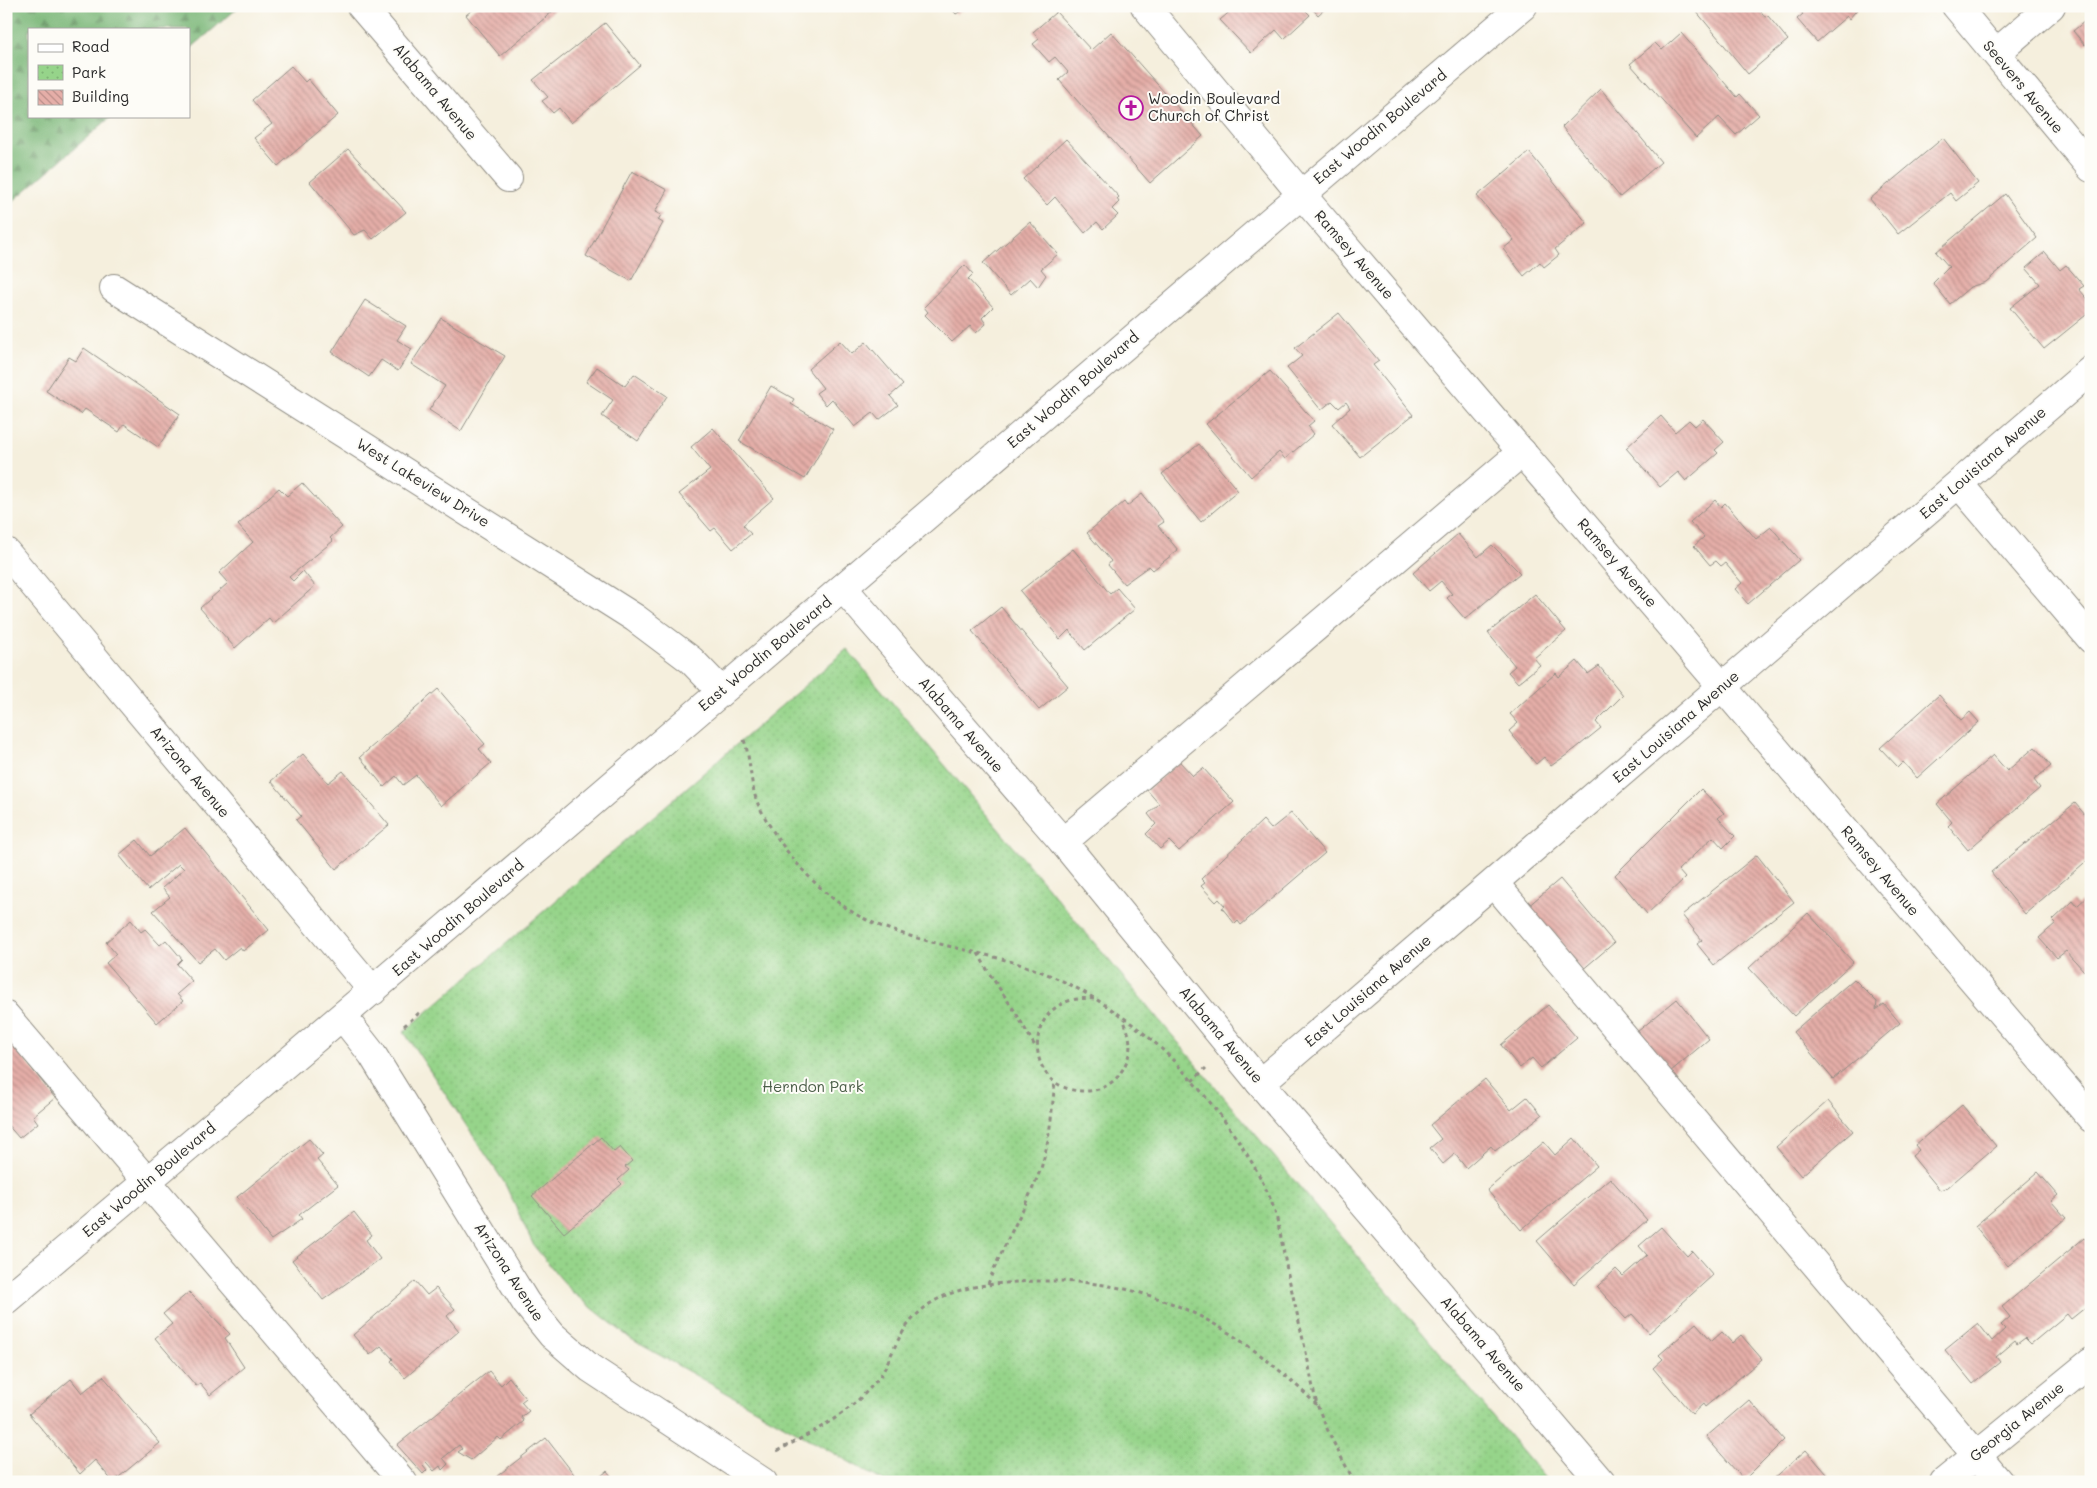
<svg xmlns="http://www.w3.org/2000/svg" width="2097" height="1488" font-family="Mali,sans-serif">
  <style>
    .forest { fill: url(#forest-firs); stroke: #527050 }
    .park { fill: url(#park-dots); stroke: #60805a }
    .building { fill: url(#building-back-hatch) }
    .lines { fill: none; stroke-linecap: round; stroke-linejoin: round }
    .minor-casing { stroke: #908d84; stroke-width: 30 }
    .path { stroke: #908d84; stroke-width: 3; stroke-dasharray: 4 4; stroke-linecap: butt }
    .minor { stroke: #fff; stroke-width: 28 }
    .labels { text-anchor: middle; stroke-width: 4; stroke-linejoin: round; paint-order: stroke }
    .street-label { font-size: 15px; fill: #2b2b2b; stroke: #fdfcf7 }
    .poi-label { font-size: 15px; fill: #2b2b2b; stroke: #fdfcf7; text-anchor: start }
    .park-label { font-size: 15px; fill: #4b5e48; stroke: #fdfcf7 }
  </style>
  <defs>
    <pattern id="forest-firs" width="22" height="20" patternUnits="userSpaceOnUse" patternTransform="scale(1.25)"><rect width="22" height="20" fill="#78b676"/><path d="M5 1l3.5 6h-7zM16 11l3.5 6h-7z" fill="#639461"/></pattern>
    <pattern id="park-dots" width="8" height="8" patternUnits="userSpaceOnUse" patternTransform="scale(1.25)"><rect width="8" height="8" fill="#96d48a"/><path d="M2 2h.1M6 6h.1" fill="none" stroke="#81b677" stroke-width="1.8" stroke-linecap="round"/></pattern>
    <pattern id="building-back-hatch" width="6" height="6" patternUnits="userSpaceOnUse" patternTransform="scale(1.25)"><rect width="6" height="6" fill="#e5aea8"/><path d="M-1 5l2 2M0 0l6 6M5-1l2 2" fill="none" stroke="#ba8e89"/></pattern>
  </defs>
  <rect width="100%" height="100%" fill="#fdfcf7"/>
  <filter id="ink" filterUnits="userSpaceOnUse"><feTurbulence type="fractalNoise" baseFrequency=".02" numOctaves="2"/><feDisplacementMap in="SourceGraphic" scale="10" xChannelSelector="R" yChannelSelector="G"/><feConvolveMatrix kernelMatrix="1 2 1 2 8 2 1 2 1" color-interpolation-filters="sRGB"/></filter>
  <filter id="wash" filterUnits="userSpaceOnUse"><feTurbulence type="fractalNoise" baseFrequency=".0096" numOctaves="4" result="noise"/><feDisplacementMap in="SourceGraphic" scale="20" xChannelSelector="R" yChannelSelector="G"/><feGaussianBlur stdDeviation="1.12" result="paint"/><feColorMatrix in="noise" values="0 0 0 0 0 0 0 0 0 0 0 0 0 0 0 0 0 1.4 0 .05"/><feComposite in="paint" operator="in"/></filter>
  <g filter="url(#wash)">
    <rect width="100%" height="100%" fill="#f5efdd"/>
    <!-- forest -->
    <polygon class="forest" points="6,6 240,6 189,50 189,29 29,29 29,116 112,116 6,207"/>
    <!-- park -->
    <polygon class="park" points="847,649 1548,1482 885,1482 631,1339 571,1291 534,1246 504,1182 404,1032"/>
    <g id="blocks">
      <!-- building -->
      <g class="building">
        <polygon points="477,6 559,6 500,56 466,15"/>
        <polygon points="949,6 969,6 956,14"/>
        <polygon points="1233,6 1301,6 1310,15 1284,39 1276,30 1251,53 1220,20 1234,8"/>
        <polygon points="1310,6 1328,6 1318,15"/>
        <polygon points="1703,6 1757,6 1765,17 1768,16 1788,40 1748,74 1696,11"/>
        <polygon points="1796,6 1860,6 1849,19 1847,16 1817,42 1797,19 1803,14"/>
        <polygon points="1056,12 1091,50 1111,32 1203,136 1150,183 1059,80 1068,72 1055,57 1049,62 1033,44 1039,39 1033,32"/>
        <polygon points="2091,16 2091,46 2088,42 2085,45 2073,31"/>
        <polygon points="605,23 640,65 571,123 559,108 553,113 542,101 548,97 533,80"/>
        <polygon points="1681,33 1737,97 1740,94 1759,115 1736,135 1719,117 1696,138 1630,64 1655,43 1662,50"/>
        <polygon points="291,66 305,82 308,79 338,115 278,166 254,138 272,124 252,100"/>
        <polygon points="1601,89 1661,162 1620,197 1562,127"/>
        <polygon points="1943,138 1978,183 1956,201 1950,193 1898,234 1870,199"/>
        <polygon points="1066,139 1119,197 1117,199 1119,202 1112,209 1118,215 1103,229 1097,222 1085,233 1055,197 1047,205 1023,179"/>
        <polygon points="348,149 406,212 373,239 365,230 354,235 310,182"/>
        <polygon points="1529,152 1587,223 1555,249 1559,255 1544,267 1540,262 1524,276 1503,249 1514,240 1477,196"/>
        <polygon points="632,171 667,190 655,212 661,215 658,220 663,223 631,281 586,256"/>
        <polygon points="2005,194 2037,238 1986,282 1970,287 1950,304 1933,283 1949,267 1936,252"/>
        <polygon points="1030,222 1058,254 1041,269 1046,275 1038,287 1030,278 1011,295 983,263"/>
        <polygon points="2045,252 2060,270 2066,265 2084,286 2079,289 2091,303 2091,311 2044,349 2010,308 2040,284 2026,268"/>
        <polygon points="965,265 973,274 968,279 993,307 982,318 986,324 976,333 970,326 952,342 925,315 928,312 924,307"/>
        <polygon points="365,300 406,326 397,340 412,349 398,371 381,360 369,377 332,352"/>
        <polygon points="1339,313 1379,361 1373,365 1413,415 1360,457 1332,424 1350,408 1346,402 1339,408 1332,401 1321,410 1287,368 1302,356 1295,348"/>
        <polygon points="441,318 505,356 461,431 429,410 445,386 411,364"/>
        <polygon points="840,341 852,354 866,342 903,385 890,396 898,405 879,420 873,413 855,427 832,399 826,405 816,393 823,388 808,369"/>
        <polygon points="84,348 180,414 158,447 124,424 119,432 85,409 81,414 46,391 69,357 76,361"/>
        <polygon points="597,367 625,386 634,374 667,396 638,441 602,416 613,400 586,382"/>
        <polygon points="1270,371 1314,421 1308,426 1314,434 1285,459 1279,452 1251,477 1206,424"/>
        <polygon points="771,386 794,399 791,404 833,429 805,479 739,441"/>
        <polygon points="1661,416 1675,432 1689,420 1695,426 1703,419 1724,442 1715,450 1718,453 1686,481 1678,472 1660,487 1626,448"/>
        <polygon points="713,428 774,498 743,525 751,534 733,549 715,528 711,531 679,494 710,470 691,447"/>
        <polygon points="1199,444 1238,491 1201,522 1162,474"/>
        <polygon points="302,483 342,527 330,538 333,541 289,577 293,581 303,571 315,586 273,623 269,618 235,648 200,608 228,583 219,573 253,542 238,525 279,488 287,496"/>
        <polygon points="1142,494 1164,522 1158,526 1178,550 1153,570 1149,566 1124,584 1108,565 1111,561 1087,533 1124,502 1127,506"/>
        <polygon points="1715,500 1721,507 1725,503 1756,539 1771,527 1799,560 1748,604 1735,589 1742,583 1725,563 1721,566 1716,561 1710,565 1694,546 1704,537 1690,522"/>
        <polygon points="1458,534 1478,557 1492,545 1520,573 1465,619 1447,598 1452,594 1441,581 1429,591 1413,573"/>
        <polygon points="1073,549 1110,594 1117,588 1135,609 1085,650 1069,630 1060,639 1020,591"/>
        <polygon points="1535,594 1566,631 1534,658 1540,665 1518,683 1508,672 1515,666 1488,633"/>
        <polygon points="1001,607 1068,686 1039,710 972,631"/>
        <polygon points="1577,661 1588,674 1599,666 1623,695 1596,722 1601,728 1575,749 1551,766 1544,757 1536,764 1509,731 1518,723 1510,714 1556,673 1559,677"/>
        <polygon points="438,689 485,744 479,749 491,763 441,806 416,775 403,785 396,776 384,787 360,757"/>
        <polygon points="1939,695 1961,720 1970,712 1979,722 1917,778 1903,762 1898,767 1880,748"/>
        <polygon points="2035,747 2051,766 2034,780 2040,788 1968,850 1948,826 1952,822 1937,804 1993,755 2007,771"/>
        <polygon points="303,754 328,783 343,771 389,825 336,869 296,820 301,816 271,781"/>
        <polygon points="1179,761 1193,776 1203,768 1234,802 1179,851 1169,841 1160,849 1146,834 1156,824 1148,814 1159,804 1147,790"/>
        <polygon points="1701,789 1724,813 1718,818 1735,836 1723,848 1713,837 1678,870 1685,878 1647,914 1615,875"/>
        <polygon points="2075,803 2091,822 2091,857 2025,914 1991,872"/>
        <polygon points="1291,813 1325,853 1241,925 1238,921 1235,924 1222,908 1225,906 1219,899 1216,902 1201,886 1205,883 1201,879 1263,820 1271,829"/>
        <polygon points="185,828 269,930 243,951 240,947 224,960 215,949 198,962 153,911 170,897 162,888 184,869 179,864 148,890 119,855 137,840 150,856"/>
        <polygon points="1757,855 1794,902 1714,965 1697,944 1702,940 1682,915"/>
        <polygon points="1560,879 1614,943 1581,971 1527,907"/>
        <polygon points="2091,893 2091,966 2084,971 2066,951 2057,958 2039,938 2056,923 2053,920 2073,901 2077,906"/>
        <polygon points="1808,913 1853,962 1794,1016 1749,968"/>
        <polygon points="131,920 141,932 145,929 160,945 166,940 182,959 177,964 192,981 177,994 183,1001 157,1023 106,963 116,954 106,942"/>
        <polygon points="1854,979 1877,1002 1876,1010 1884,1004 1900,1023 1833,1079 1793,1032"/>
        <polygon points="1677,999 1709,1039 1670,1072 1637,1032"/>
        <polygon points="1548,1005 1577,1038 1541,1068 1532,1058 1520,1068 1501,1045"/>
        <polygon points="6,1036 55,1098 33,1116 38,1123 19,1138 6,1123"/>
        <polygon points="1485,1079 1511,1110 1527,1097 1542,1115 1495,1151 1491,1146 1466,1168 1455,1154 1443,1164 1430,1148 1441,1139 1430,1125"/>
        <polygon points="1828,1101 1853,1131 1801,1176 1776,1147"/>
        <polygon points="1962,1105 1996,1146 1948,1187 1940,1190 1912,1156 1919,1150 1915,1145"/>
        <polygon points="601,1137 614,1152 620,1147 632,1161 625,1167 629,1170 618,1180 622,1184 564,1233 532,1196"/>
        <polygon points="1574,1138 1597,1166 1521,1230 1487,1190 1544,1142 1555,1155"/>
        <polygon points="309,1139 323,1155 317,1160 338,1185 299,1215 302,1219 271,1240 237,1197"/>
        <polygon points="2038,1172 2058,1195 2051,1201 2066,1218 2008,1266 1975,1226"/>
        <polygon points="1610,1178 1647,1220 1574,1284 1537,1241"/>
        <polygon points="354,1212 372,1235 366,1240 380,1259 323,1300 292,1260"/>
        <polygon points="1661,1227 1687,1256 1692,1251 1713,1275 1649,1333 1632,1314 1626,1319 1597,1287 1616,1269 1623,1276 1647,1255 1639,1246"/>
        <polygon points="2084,1238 2091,1246 2091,1303 2071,1319 2067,1314 2031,1344 2025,1338 2017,1344 2015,1341 1996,1357 2000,1362 1973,1384 1945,1350 1978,1323 1992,1341 2005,1329 2001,1325 2010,1317 2002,1307"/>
        <polygon points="415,1281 427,1295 436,1288 455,1309 447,1316 459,1331 405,1378 391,1361 393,1359 381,1346 370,1355 353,1335"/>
        <polygon points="189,1292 230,1334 225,1338 244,1367 210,1395 200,1383 196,1386 155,1338 172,1324 163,1314"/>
        <polygon points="1696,1323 1712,1341 1722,1332 1732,1343 1741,1335 1762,1359 1705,1407 1703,1404 1692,1414 1653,1368 1663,1359 1659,1355"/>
        <polygon points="489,1371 501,1385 509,1377 526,1398 521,1402 529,1411 521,1417 524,1421 501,1440 498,1437 471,1460 458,1452 462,1449 459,1445 443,1458 448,1464 442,1470 440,1466 434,1471 426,1462 423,1465 427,1470 423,1474 397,1445"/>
        <polygon points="103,1376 160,1443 113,1482 95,1460 80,1474 29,1414 71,1379 82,1393"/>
        <polygon points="1749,1400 1784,1440 1744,1480 1706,1437"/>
        <polygon points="546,1438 580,1482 500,1482 496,1477"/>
        <polygon points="1806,1450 1834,1482 1770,1482"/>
        <polygon points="607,1471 616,1482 594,1482"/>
      </g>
    </g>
  </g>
  <g filter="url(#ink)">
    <use href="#blocks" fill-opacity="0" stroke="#908d84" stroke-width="1"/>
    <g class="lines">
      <!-- minor casing -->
      <g class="minor-casing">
        <g id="minor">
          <polyline points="361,6 508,178"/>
          <polyline points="1145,6 1301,194 2091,1118"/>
          <polyline points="1956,6 2091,168"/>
          <polyline points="1996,53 2051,6"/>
          <polyline points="114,288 635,618 691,660 721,691"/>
          <polyline points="1959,484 2091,639"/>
          <polyline points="6,552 373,991"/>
          <polyline points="843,588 1063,842 1260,1083 1601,1482"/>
          <polyline points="1063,842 1522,452"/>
          <polyline points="1494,883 1999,1482"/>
          <polyline points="6,1016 403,1482"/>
          <polyline points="343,1017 372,1054 526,1303 552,1335 590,1368 763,1482"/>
          <polyline points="1260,1083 2091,370"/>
          <path d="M6 1300C515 873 1016 436 1523 6"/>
          <polyline points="1944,1482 2091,1362"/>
        </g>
      </g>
      <!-- path -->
      <g class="path">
        <path d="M744 740C752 762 749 789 761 810 782 851 818 893 859 916 907 942 976 949 1028 967 1073 982 1117 1010 1153 1041 1196 1079 1256 1155 1274 1209 1280 1228 1283 1250 1287 1270 1294 1300 1301 1331 1308 1361 1311 1376 1313 1392 1318 1407 1327 1431 1342 1460 1355 1482"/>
        <polyline points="978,953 989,973 1016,1013 1036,1048"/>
        <path d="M1094 999C1022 990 1018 1093 1086 1091 1099 1091 1114 1084 1121 1072 1133 1054 1132 1038 1123 1019"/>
        <polyline points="404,1026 419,1013"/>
        <polyline points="1192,1081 1206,1068"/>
        <path d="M988 1284C1003 1244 1026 1208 1041 1168 1050 1141 1052 1109 1055 1081"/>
        <path d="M777 1451C817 1430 852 1413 880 1376 885 1370 888 1360 892 1353 901 1332 912 1316 931 1303 956 1287 989 1284 1018 1282 1145 1273 1230 1319 1318 1406"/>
      </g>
      <!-- minor -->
      <use href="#minor" class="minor"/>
    </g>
  </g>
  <!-- icons -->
  <defs>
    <g id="church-ring" transform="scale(1.25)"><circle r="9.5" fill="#fdfcf7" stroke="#b5179e" stroke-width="1.5"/><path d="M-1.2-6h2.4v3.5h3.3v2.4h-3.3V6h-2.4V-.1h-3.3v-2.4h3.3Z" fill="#b5179e"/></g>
  </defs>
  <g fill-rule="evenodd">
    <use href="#church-ring" x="1131" y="108"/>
  </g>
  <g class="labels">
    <!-- street labels -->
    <g class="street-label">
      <text transform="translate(2023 87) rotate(50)" y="5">Seevers Avenue</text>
      <text transform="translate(435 92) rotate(50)" y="5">Alabama Avenue</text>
      <text transform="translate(1380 127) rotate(-40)" y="5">East Woodin Boulevard</text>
      <text transform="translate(1354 255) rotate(49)" y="5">Ramsey Avenue</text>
      <text transform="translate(1073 390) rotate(-41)" y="5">East Woodin Boulevard</text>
      <text transform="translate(1983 463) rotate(-41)" y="5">East Louisiana Avenue</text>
      <text transform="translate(423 483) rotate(32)" y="5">West Lakeview Drive</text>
      <text transform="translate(1617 563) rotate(49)" y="5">Ramsey Avenue</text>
      <text transform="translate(765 654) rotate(-40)" y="5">East Woodin Boulevard</text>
      <text transform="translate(961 725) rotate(49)" y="5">Alabama Avenue</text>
      <text transform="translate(1676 727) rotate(-41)" y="5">East Louisiana Avenue</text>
      <text transform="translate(190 772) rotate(50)" y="5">Arizona Avenue</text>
      <text transform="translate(1880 871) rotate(50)" y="5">Ramsey Avenue</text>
      <text transform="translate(458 918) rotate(-41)" y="5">East Woodin Boulevard</text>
      <text transform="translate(1368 991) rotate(-41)" y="5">East Louisiana Avenue</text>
      <text transform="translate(1221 1035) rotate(50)" y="5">Alabama Avenue</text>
      <text transform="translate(149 1180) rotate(-40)" y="5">East Woodin Boulevard</text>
      <text transform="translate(509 1272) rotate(57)" y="5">Arizona Avenue</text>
      <text transform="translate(1483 1344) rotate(49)" y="5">Alabama Avenue</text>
      <text transform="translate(2017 1422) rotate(-39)" y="5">Georgia Avenue</text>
    </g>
    <!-- poi labels -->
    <g class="poi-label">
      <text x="1148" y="104">Woodin Boulevard<tspan x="1148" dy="17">Church of Christ</tspan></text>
    </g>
    <!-- park labels -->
    <g class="park-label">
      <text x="813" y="1092">Herndon Park</text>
    </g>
  </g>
  <!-- margin -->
  <rect width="2097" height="1488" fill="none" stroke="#fdfcf7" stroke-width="25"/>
  <!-- legend -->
  <rect x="28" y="28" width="162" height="90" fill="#fdfcf7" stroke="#a9a8a5"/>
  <rect x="38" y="44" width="25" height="8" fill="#ffffff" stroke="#a9a8a5"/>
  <text x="72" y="52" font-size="15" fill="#2b2b2b">Road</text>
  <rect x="38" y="65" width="25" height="15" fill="url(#park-dots)" stroke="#a9a8a5"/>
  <text x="72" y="78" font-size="15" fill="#2b2b2b">Park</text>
  <rect x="38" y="90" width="25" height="15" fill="url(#building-back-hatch)" stroke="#a9a8a5"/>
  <text x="72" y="102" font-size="15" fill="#2b2b2b">Building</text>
</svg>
